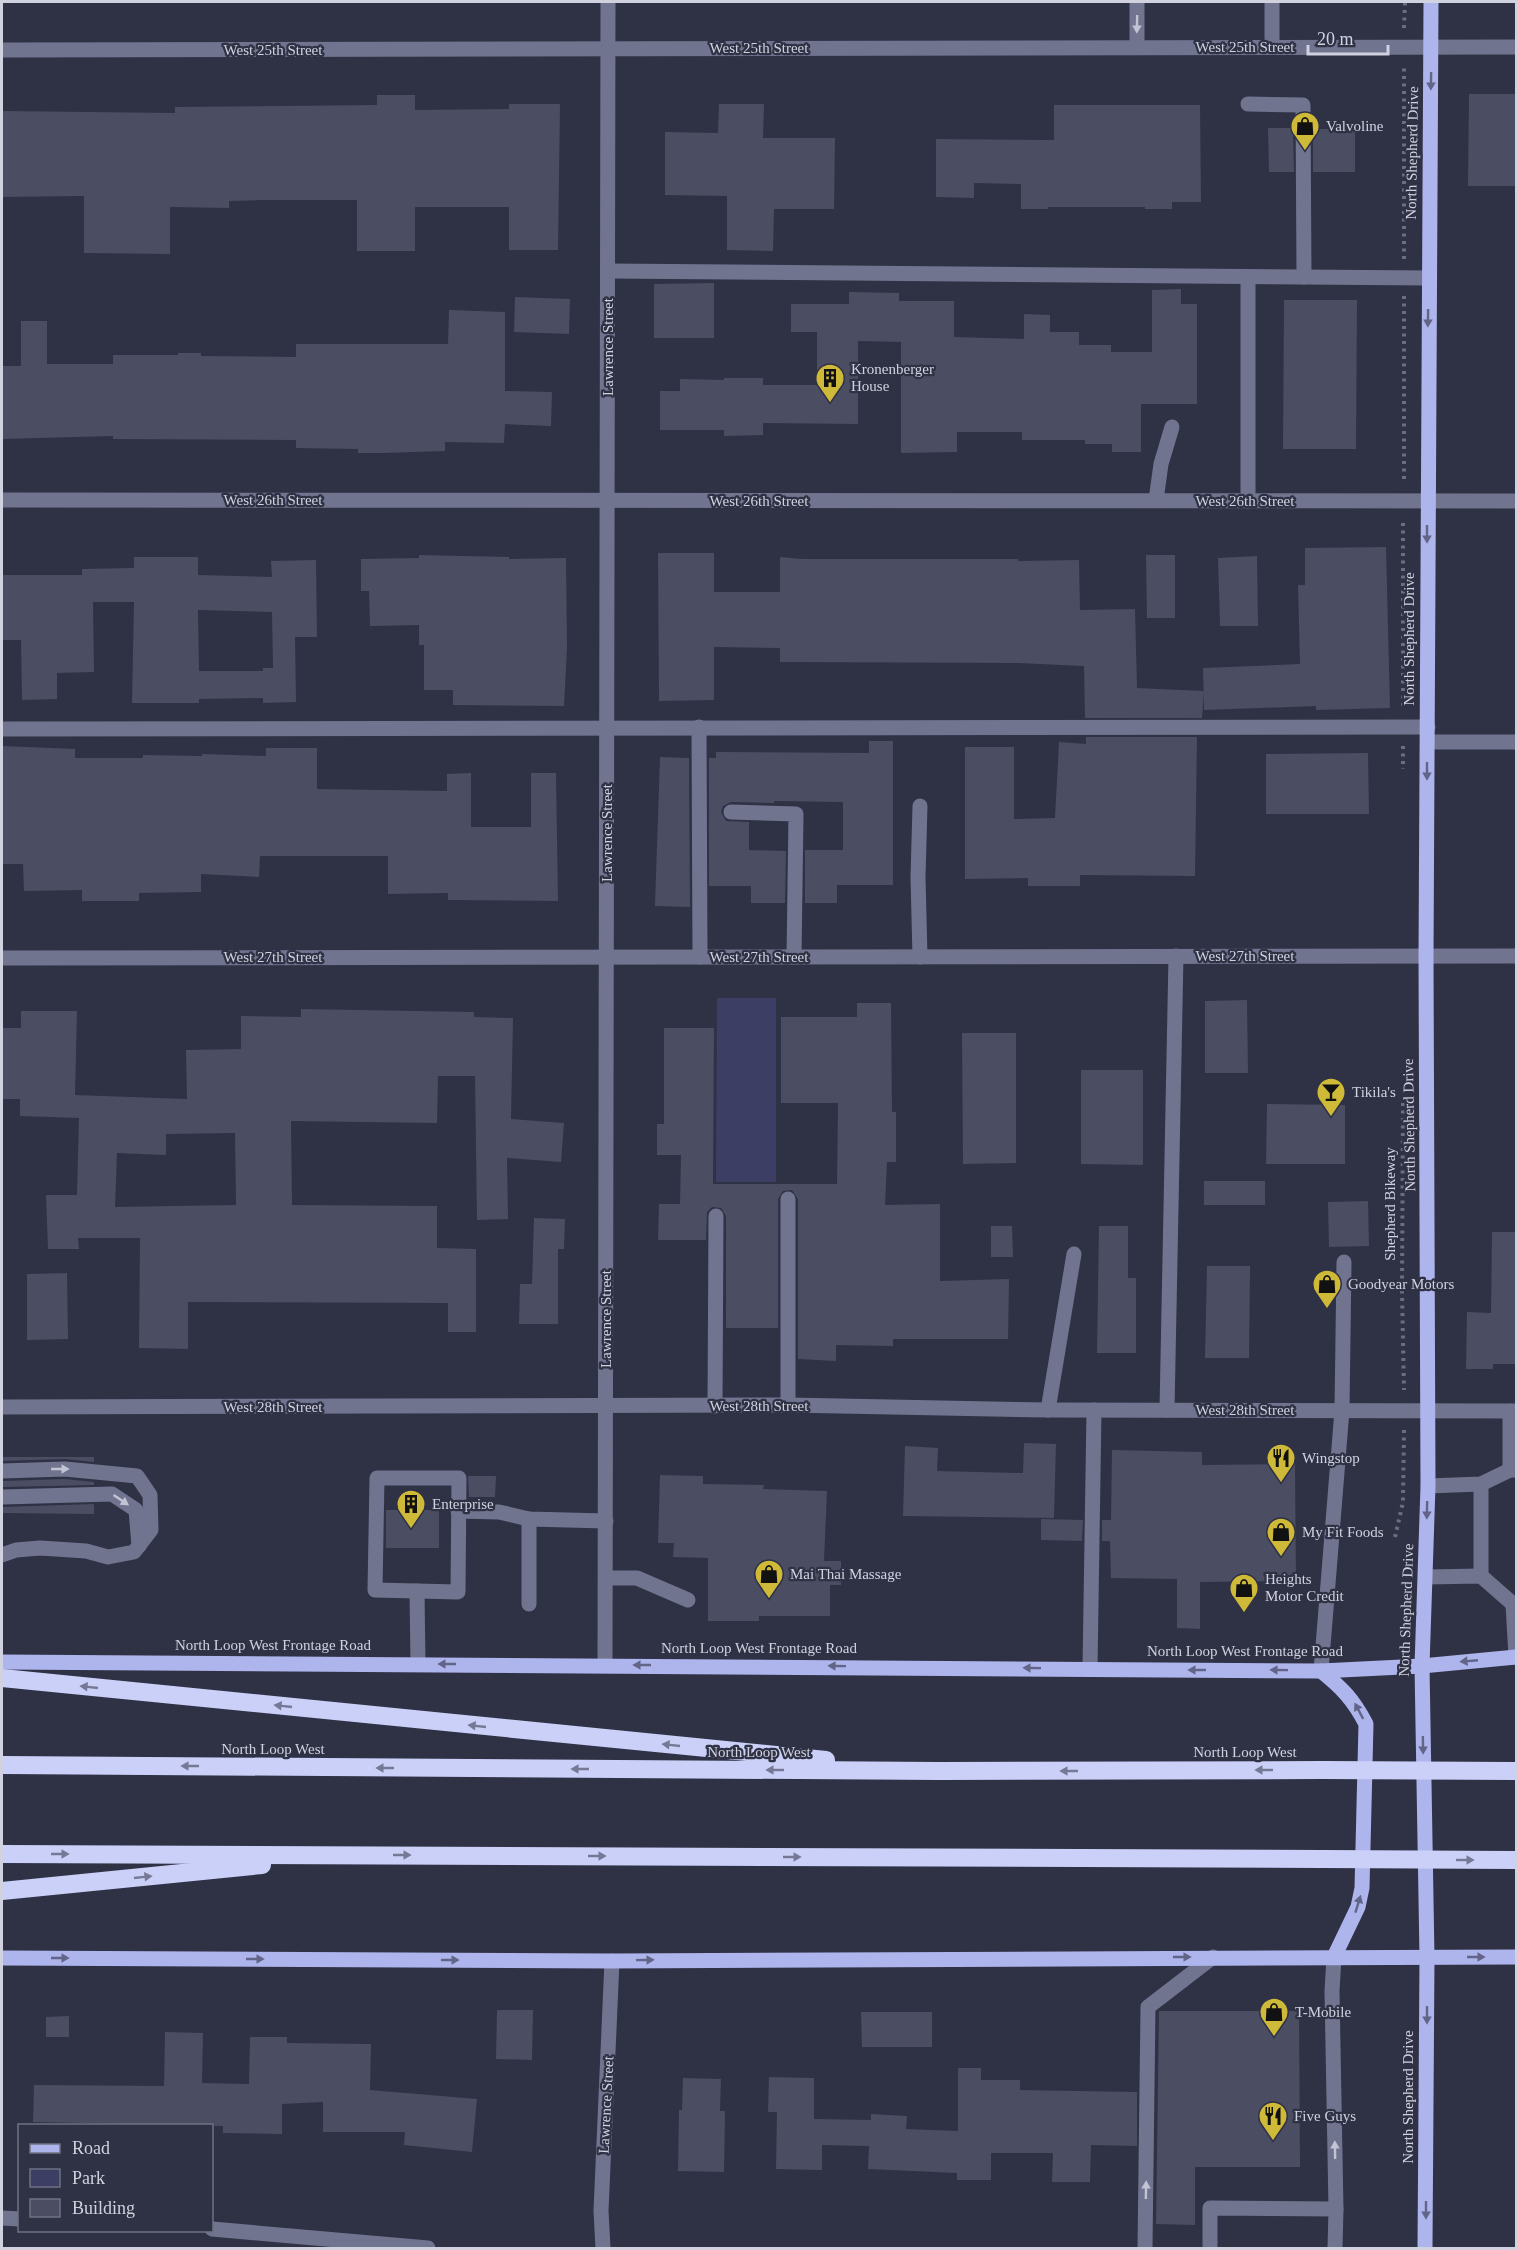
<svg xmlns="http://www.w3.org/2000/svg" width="1518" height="2250" font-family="Georgia,serif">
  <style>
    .green { fill: #3c3f63 }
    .building { fill: #4b4d63; fill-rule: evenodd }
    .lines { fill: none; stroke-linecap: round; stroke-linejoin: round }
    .path { stroke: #6c6e7f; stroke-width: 4; stroke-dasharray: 3 4.5; stroke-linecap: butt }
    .minor { stroke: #71748f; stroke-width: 15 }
    .major { stroke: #aeb4ec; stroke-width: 15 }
    .highway { stroke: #cbd0f8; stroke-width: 18 }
    .highway-bridge { stroke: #cbd0f8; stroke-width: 18 }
    .oneway { fill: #c2c4d3 }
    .oneway2 { fill: #626588 }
    .oneway3 { fill: #757996 }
    .labels { text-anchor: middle; stroke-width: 4.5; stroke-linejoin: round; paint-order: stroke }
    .street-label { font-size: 15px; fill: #d0d2df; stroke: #2f3145 }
    .poi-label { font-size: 15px; fill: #d0d2df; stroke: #2f3145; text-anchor: start }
  </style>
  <rect width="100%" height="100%" fill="#2f3145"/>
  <!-- green -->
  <polygon class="green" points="717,998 776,998 776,1182 716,1182"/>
  <!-- building -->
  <g class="building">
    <polygon points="1469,94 1516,94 1516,186 1468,186"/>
    <polygon points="377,95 415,95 415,110 509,109 509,104 560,104 558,250 509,250 509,207 415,207 415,251 357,251 357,200 261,200 229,201 229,208 170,207 170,254 84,253 84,196 2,197 2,111 175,113 175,107 377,105"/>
    <polygon points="719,104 764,104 763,138 835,138 834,209 774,209 773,251 727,250 727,196 665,195 665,132 718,133"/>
    <polygon points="1054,105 1200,105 1201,202 1172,202 1172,209 1145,209 1145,207 1048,207 1048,209 1021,209 1021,184 974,183 974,198 936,197 936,139 1054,140"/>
    <polygon points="1268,128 1293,128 1294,172 1269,172"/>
    <rect x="1313" y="129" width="42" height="43"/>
    <polygon points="714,283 714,338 654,338 654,284"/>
    <polygon points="1181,289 1181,304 1197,304 1197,404 1141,404 1141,452 1112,452 1112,444 1085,444 1085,440 1022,440 1022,432 957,432 957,452 901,453 901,342 858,341 858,424 763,423 763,435 724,436 724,430 660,430 660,391 680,391 680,379 724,380 724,378 763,378 763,385 817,385 817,332 791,332 791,304 849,304 849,292 899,293 899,301 954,301 954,337 1024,339 1024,314 1050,315 1050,332 1079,332 1079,345 1111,345 1111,352 1152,352 1152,290"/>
    <polygon points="515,297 570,299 569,334 514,332"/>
    <polygon points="1284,300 1357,300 1356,449 1283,449"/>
    <polygon points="449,310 505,312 505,391 552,392 551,426 505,424 504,443 445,442 445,451 383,453 358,453 358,449 296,448 296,440 113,439 113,436 2,439 2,366 21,366 21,321 47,321 47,364 113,364 113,355 178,355 178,353 201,353 201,356 296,357 296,344 448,344"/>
    <polygon points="1386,547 1390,708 1316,710 1316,706 1204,710 1203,668 1300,664 1298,585 1305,585 1305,548"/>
    <polygon points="658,553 714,553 714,592 780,592 780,557 802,559 1018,559 1018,561 1079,560 1080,610 1135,609 1137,688 1204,691 1202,718 1085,718 1084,666 1018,663 780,662 780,648 714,647 714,700 659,701"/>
    <polygon points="419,555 509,557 509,559 566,558 567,647 564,706 453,705 453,690 424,690 424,645 419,645 419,625 370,626 369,591 361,591 361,559 419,558"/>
    <polygon points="1146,555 1175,555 1175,618 1147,618"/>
    <polygon points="1257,556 1258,626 1220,626 1218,558"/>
    <path d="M134 557H198V575L272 577 271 561 316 560 317 637H295L296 702 263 703V698L199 699V703H132L134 602H93L94 672 57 673V699L22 700 21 640H2V575H82V569L134 568ZM198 610 272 612 273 668H263V671H199Z"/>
    <polygon points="1086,737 1197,737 1195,876 1080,875 1080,886 1028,886 1028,878 965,879 965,747 1014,747 1014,819 1055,818 1059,742 1086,744"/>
    <polygon points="869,741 893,741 893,885 837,885 837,903 805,903 805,850 843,850 843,802 774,801 774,803 731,802 723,806 721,812 726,821 749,822 749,850 786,851 785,903 751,903 751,886 709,886 709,758 716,758 716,752 869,753"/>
    <polygon points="2,746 75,749 75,758 143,758 143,755 202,756 202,754 266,756 266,748 317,748 317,789 447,791 447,774 471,773 471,827 531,827 531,773 556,773 558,901 448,900 448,893 388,894 388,856 260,856 259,877 201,874 201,892 139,893 139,901 82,901 82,890 24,891 23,864 2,864"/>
    <polygon points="1368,753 1369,814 1266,814 1266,754"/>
    <polygon points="660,757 689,758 690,907 655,906"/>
    <polygon points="1247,1000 1248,1073 1205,1073 1205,1001"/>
    <polygon points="857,1003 891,1003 892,1112 896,1112 896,1162 887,1162 885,1205 940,1204 940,1281 1009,1279 1008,1339 893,1339 893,1346 836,1345 836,1361 798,1359 798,1199 792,1190 783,1191 778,1199 778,1328 726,1328 726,1216 721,1208 712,1207 707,1212 706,1240 658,1240 659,1204 680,1204 681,1155 657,1155 657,1124 664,1124 664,1028 714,1028 713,1184 837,1184 838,1103 781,1103 781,1017 857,1017"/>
    <path d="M301 1009 474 1012V1017L513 1018 511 1119 564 1123 561 1162 507 1158 508 1219 477 1220 475 1076H438L437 1123 291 1121 292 1205 437 1206V1248L476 1249V1332H448V1303L188 1302V1349L139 1348 140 1238H78L79 1249H48L46 1195H77L79 1118 20 1116V1099H2V1028H21V1011H77L75 1095 187 1099 186 1050 241 1049V1016L301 1017ZM235 1133 236 1205 115 1207 117 1153 166 1155V1134Z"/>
    <polygon points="962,1033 1016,1033 1016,1163 963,1164"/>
    <polygon points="1081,1070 1143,1070 1143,1165 1081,1164"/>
    <polygon points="1267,1104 1345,1105 1345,1164 1266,1164"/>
    <rect x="1204" y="1181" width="61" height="24"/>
    <polygon points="1368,1201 1369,1246 1329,1247 1328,1202"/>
    <polygon points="534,1218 565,1219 564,1249 558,1249 558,1324 519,1324 520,1284 532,1284"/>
    <polygon points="991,1226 1012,1226 1013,1257 991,1257"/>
    <polygon points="1099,1226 1128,1226 1128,1278 1136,1278 1136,1353 1097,1353"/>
    <polygon points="1492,1232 1516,1232 1516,1364 1493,1364 1493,1369 1466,1369 1467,1312 1491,1313"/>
    <polygon points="1207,1266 1250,1266 1249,1358 1205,1358"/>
    <polygon points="67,1273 68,1339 27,1340 27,1274"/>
    <polygon points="1024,1443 1056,1444 1054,1518 903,1516 905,1446 938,1448 937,1471 1023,1473"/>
    <polygon points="1112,1450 1202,1452 1202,1465 1295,1464 1296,1581 1200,1582 1200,1629 1177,1628 1177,1579 1111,1578 1110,1541 1102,1541 1102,1520 1111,1520"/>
    <polygon points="2,1457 94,1457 94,1462 65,1459 2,1461"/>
    <polygon points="660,1475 703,1476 703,1484 764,1485 763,1489 827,1491 824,1561 841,1561 841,1585 830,1585 830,1616 759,1616 759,1621 708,1621 708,1558 673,1557 674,1543 658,1543"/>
    <polygon points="468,1476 496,1476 495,1497 469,1497"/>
    <polygon points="65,1479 94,1482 94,1485 2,1487 2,1481"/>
    <polygon points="94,1504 94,1514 2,1513 2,1507"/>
    <rect x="386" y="1510" width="53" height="38"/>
    <polygon points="1041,1519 1083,1520 1082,1541 1041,1540"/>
    <polygon points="497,2010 533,2010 532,2060 496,2059"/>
    <polygon points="1159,2011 1299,2011 1300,2167 1195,2167 1195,2225 1156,2224"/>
    <polygon points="861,2012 932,2012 932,2047 862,2047"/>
    <polygon points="69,2016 69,2037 46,2037 46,2017"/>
    <polygon points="165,2032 203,2033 202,2083 249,2084 250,2037 287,2037 287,2043 371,2044 370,2090 477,2099 472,2152 404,2145 405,2132 323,2132 323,2102 282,2104 282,2134 223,2133 223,2126 33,2122 34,2085 164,2086"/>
    <polygon points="958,2068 981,2068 981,2080 1020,2080 1020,2090 1137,2092 1137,2146 1091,2145 1090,2182 1052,2182 1053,2153 991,2153 991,2180 957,2180 957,2173 868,2169 869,2146 822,2145 822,2170 776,2169 777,2112 768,2112 769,2077 814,2078 814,2119 871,2120 871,2114 907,2116 906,2129 958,2131"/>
    <polygon points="683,2078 721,2079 720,2111 725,2111 724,2172 678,2171 679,2110 682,2110"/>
  </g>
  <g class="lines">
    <!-- path -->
    <g class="path">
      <polyline points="1404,28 1405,2"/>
      <polyline points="1404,259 1404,68"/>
      <polyline points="1404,296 1404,481"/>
      <polyline points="1403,706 1403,521"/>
      <polyline points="1403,746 1403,769"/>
      <polyline points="1403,1103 1402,1291 1404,1390"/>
      <polyline points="1395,1537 1403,1502 1404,1430"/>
    </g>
    <!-- minor -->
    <g class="minor">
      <polyline points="1137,47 1137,2"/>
      <polyline points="1272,47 1272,2"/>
      <polyline points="2,50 1516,47"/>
      <polyline points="1248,104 1303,105 1304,277"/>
      <polyline points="608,271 1429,278"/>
      <polyline points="2,500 1516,501"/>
      <polyline points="1156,500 1161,464 1172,427"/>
      <polyline points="1248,501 1248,277"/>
      <polyline points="699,727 700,957"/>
      <polyline points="2,729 1428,727"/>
      <polyline points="1428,742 1516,742"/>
      <polyline points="731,812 796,814 794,957"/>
      <polyline points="920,957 918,877 920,806"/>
      <polyline points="2,958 1516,956"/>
      <polyline points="788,1405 788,1199"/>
      <polyline points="715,1406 716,1216"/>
      <polyline points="2,1407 788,1405 1048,1410 1516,1411"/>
      <polyline points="1048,1410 1074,1254"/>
      <polyline points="1167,1410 1176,956"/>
      <polyline points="1510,1411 1510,1470 1516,1470"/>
      <polyline points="2,1471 65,1469 137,1476 150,1495 151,1530 134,1552 108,1557 86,1551 40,1548 16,1550 2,1555"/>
      <polygon points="377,1478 459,1478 458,1592 375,1590"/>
      <polyline points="1428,1486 1481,1484 1510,1470"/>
      <polyline points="2,1497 112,1494 136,1510 139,1546"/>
      <polyline points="458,1511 499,1512 529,1519 606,1521"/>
      <polyline points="529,1519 529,1604"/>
      <polyline points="1481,1576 1481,1484"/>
      <polyline points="1426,1577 1481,1576 1513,1604"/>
      <polyline points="606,1578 637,1578 688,1600"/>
      <polyline points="417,1591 418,1664"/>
      <polyline points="1516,1657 1513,1604 1516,1604"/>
      <polyline points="605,1665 608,2"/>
      <polyline points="1090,1669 1094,1410"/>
      <polyline points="1321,1671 1342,1410 1344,1262"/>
      <polyline points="1334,1957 1332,1991 1336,2209"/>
      <polyline points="2,2218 20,2219"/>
      <polyline points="212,2229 428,2248"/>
      <polyline points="603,2248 601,2211 612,1961"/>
      <polyline points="1145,2248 1148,2007 1213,1957"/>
      <polyline points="1210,2248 1210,2208 1336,2209 1335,2248"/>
    </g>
    <!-- major -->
    <g class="major">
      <polyline points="2,1662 1321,1671 1422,1666 1516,1657"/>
      <path d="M1321 1671C1342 1688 1353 1699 1366 1724L1362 1888 1358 1907 1334 1957"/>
      <polyline points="2,1958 612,1961 1516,1957"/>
      <polyline points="1425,2248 1427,1957 1422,1666 1428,1486 1426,956 1431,2"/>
    </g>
    <!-- highway -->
    <g class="highway">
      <polyline points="2,1678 826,1760"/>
      <polyline points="2,1765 939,1771 1322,1770"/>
      <polyline points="2,1854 1322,1859"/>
      <polyline points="2,1891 262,1865"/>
    </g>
    <!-- highway-bridge -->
    <g class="highway-bridge">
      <polyline points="1322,1770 1516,1771"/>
      <polyline points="1322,1859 1516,1860"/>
    </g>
  </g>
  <!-- one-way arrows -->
  <defs><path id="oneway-solid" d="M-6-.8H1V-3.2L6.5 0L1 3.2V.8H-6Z" transform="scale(1.5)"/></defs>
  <g class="oneway">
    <use href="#oneway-solid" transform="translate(1137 24) rotate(91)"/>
    <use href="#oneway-solid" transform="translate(60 1469)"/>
    <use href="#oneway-solid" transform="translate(121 1500) rotate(34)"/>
    <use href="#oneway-solid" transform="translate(1335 2150) rotate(-91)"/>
    <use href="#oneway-solid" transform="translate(1146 2190) rotate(-89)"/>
  </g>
  <g class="oneway2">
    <use href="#oneway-solid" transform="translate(1431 81) rotate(91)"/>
    <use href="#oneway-solid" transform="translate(1428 318) rotate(91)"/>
    <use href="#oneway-solid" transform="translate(1427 534) rotate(90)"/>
    <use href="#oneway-solid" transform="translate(1427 771) rotate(90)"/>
    <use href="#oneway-solid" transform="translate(1427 1510) rotate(91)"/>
    <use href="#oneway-solid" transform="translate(1469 1661) rotate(175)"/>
    <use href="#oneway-solid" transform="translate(447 1664) rotate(-180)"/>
    <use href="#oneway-solid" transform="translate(642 1665) rotate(-180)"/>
    <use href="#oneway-solid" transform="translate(837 1666) rotate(-179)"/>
    <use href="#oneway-solid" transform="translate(1032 1668) rotate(-179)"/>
    <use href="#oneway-solid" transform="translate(1197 1670) rotate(-180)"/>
    <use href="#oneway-solid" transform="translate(1279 1670) rotate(-179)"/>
    <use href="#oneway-solid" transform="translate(1359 1711) rotate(-118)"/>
    <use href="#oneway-solid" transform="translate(1423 1745) rotate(89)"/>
    <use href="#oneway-solid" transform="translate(1358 1904) rotate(-73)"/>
    <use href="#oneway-solid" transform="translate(1182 1957)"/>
    <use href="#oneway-solid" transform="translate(1476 1957)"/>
    <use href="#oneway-solid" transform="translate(60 1958)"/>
    <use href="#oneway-solid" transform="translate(255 1959)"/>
    <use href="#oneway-solid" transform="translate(450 1960)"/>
    <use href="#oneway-solid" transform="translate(645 1960) rotate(-1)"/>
    <use href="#oneway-solid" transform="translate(1427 2015) rotate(90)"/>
    <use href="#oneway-solid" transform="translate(1426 2210) rotate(90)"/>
  </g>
  <g class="oneway3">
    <use href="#oneway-solid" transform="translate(89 1687) rotate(-174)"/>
    <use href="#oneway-solid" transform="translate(283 1706) rotate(-174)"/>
    <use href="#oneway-solid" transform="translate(477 1726) rotate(-174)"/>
    <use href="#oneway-solid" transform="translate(671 1745) rotate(-174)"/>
    <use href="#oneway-solid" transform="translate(190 1766) rotate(-180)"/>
    <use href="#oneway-solid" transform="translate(385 1768) rotate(-180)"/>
    <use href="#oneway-solid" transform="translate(580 1769) rotate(-180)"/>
    <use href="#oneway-solid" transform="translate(775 1770) rotate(-180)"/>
    <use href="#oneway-solid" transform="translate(1264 1770) rotate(180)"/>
    <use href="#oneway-solid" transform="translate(1069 1771) rotate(180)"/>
    <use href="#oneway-solid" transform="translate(60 1854)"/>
    <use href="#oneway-solid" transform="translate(402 1855)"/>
    <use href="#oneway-solid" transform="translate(597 1856)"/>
    <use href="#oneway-solid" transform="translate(792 1857)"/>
    <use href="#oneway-solid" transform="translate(1465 1860)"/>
    <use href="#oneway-solid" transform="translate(143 1877) rotate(-6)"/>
  </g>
  <!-- icons -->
  <defs>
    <g id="shop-pin" transform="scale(1.5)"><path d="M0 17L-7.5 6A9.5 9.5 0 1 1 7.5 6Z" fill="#ceb938" stroke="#2f3145"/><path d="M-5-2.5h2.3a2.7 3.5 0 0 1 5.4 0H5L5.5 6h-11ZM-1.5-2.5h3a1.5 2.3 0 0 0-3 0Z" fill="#111"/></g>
    <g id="building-pin" transform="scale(1.5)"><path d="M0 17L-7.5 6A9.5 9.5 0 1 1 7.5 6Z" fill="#ceb938" stroke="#2f3145"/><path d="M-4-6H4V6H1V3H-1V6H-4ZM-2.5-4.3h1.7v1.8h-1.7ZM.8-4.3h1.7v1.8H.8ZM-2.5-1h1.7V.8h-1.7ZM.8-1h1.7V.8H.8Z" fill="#111"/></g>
    <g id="bar-pin" transform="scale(1.5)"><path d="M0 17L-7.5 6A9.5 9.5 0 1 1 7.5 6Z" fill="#ceb938" stroke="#2f3145"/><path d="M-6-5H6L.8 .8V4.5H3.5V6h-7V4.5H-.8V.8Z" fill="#111"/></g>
    <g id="restaurant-pin" transform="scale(1.5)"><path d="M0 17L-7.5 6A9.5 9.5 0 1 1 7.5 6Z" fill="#ceb938" stroke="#2f3145"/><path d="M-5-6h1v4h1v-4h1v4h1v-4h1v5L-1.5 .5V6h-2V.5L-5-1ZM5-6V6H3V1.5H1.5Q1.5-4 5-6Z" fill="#111"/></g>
  </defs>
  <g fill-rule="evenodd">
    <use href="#shop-pin" x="1305" y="126"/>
    <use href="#building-pin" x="830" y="378"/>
    <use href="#bar-pin" x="1331" y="1092"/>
    <use href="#shop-pin" x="1327" y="1284"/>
    <use href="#restaurant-pin" x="1281" y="1458"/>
    <use href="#building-pin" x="411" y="1504"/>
    <use href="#shop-pin" x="1281" y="1532"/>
    <use href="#shop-pin" x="769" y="1574"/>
    <use href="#shop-pin" x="1244" y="1588"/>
    <use href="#shop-pin" x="1274" y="2012"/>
    <use href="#restaurant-pin" x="1273" y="2116"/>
  </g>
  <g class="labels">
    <!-- street labels -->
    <g class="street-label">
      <text x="1245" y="52">West 25th Street</text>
      <text x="759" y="53">West 25th Street</text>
      <text x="273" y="55">West 25th Street</text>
      <text transform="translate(1412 153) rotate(-89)" y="5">North Shepherd Drive</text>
      <text transform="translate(608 347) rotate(-90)" y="5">Lawrence Street</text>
      <text x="273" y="505">West 26th Street</text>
      <text x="759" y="506">West 26th Street</text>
      <text x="1245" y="506">West 26th Street</text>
      <text transform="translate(1409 639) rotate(-90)" y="5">North Shepherd Drive</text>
      <text transform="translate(607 833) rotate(-90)" y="5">Lawrence Street</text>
      <text x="1245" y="961">West 27th Street</text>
      <text x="273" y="962">West 27th Street</text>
      <text x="759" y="962">West 27th Street</text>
      <text transform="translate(1409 1125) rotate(-91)" y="5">North Shepherd Drive</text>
      <text transform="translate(1390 1204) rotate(-90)" y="5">Shepherd Bikeway</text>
      <text transform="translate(606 1319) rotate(-90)" y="5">Lawrence Street</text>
      <text x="759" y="1411">West 28th Street</text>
      <text x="273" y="1412">West 28th Street</text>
      <text x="1245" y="1415">West 28th Street</text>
      <text transform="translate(1406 1610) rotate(-88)" y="5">North Shepherd Drive</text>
      <text x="273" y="1650">North Loop West Frontage Road</text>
      <text x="759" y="1653">North Loop West Frontage Road</text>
      <text x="1245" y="1656">North Loop West Frontage Road</text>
      <text x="273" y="1754">North Loop West</text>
      <text x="759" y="1757">North Loop West</text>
      <text x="1245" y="1757">North Loop West</text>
      <text transform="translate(1408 2097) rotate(-90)" y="5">North Shepherd Drive</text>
      <text transform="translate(606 2105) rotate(-87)" y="5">Lawrence Street</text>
    </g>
    <!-- poi labels -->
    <g class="poi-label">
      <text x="1326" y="131">Valvoline</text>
      <text x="851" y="374">Kronenberger<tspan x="851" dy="17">House</tspan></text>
      <text x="1352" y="1097">Tikila's</text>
      <text x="1348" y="1289">Goodyear Motors</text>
      <text x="1302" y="1463">Wingstop</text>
      <text x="432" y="1509">Enterprise</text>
      <text x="1302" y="1537">My Fit Foods</text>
      <text x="790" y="1579">Mai Thai Massage</text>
      <text x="1265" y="1584">Heights<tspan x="1265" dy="17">Motor Credit</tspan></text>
      <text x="1295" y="2017">T-Mobile</text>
      <text x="1294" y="2121">Five Guys</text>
    </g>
  </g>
  <!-- border -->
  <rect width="1518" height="2250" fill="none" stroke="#d0d2df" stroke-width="6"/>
  <!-- legend -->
  <rect x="18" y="2124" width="195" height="108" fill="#2f3145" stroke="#6f7183" stroke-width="1.5"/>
  <rect x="30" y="2144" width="30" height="9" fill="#aeb4ec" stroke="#6f7183" stroke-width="1.5"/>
  <text x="72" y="2154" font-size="18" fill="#d0d2df">Road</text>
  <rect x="30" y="2169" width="30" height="18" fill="#3c3f63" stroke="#6f7183" stroke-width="1.5"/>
  <text x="72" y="2184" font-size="18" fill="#d0d2df">Park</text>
  <rect x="30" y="2199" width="30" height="18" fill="#4b4d63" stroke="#6f7183" stroke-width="1.5"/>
  <text x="72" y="2214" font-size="18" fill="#d0d2df">Building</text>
  <!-- scale -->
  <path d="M1308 45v9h80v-9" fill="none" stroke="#d0d2df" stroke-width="3"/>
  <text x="1317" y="45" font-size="18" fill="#d0d2df" stroke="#2f3145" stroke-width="4.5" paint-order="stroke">20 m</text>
</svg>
